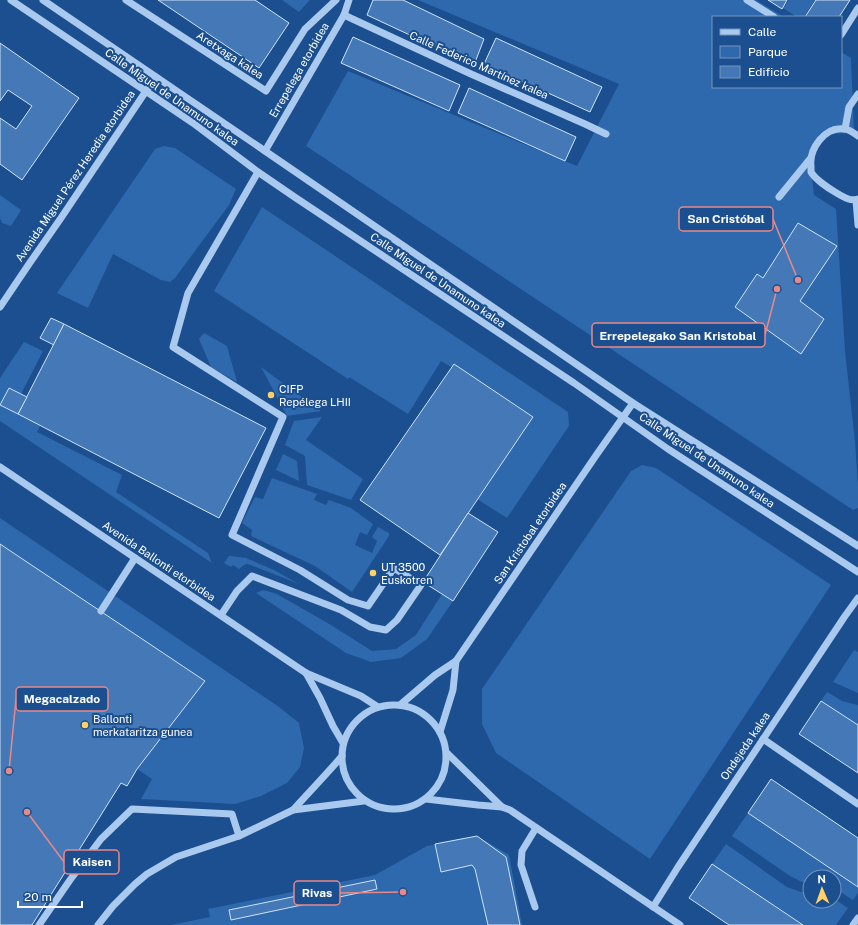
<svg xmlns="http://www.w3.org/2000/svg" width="858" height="925" font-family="'Public Sans',sans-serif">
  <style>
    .green { fill: #2e69ad }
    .building { fill: #4478b7; stroke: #cfe3fa }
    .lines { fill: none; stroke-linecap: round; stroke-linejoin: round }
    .minor { stroke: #a9c9ee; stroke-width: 7 }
    .poi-dot { fill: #ffd166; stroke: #1b4f8f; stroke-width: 1.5 }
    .labels { text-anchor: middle; stroke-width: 4; stroke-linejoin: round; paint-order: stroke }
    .street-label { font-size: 11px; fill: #fff; stroke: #1b4f8f }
    .poi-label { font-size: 11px; fill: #fff; stroke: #1b4f8f; text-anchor: start }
    .leader { fill: none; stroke: #e88989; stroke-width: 1.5 }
    .callout-dot { fill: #e88989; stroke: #1b4f8f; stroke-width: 1.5 }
    .callout { fill: #1b4f8f; stroke: #e88989; stroke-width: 1.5 }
    .callout-label { font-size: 12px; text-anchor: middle; font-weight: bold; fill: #fff }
  </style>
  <rect width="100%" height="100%" fill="#1b4f8f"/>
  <!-- green -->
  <g class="green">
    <polygon points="282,0 310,0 299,12"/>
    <polygon points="418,0 756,0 784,17 713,17 713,87 841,87 841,52 851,58 854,133 825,134 810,159 814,195 836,209 845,351 855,442 858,486 858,508 853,510 306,146 348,71 577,166 619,84"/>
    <polygon points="789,0 815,0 804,17 797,17 783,8"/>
    <polygon points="164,146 175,148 236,189 229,205 175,278 170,282 161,280 113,254 88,308 57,293 155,149"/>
    <polygon points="0,195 21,210 11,226 2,223 0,218"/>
    <polygon points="262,207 568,412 569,426 507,518 477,499 533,417 454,364 451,367 441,361 408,414 349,377 348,379 214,291"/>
    <polygon points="204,333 227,346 237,382 211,367 199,339"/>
    <polygon points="24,342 43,351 21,394 9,388 0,405 0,378"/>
    <polygon points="261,367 321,411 287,416"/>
    <polygon points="0,405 40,426 37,432 122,475 116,492 208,553 212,563 0,421"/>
    <polygon points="322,417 306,440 363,479 351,500 307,485 305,456 285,445 294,421"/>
    <polygon points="283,454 297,461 299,481 276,470"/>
    <polygon points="642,465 656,468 831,585 650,859 496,753 482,724 482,689 631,471"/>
    <polygon points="272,478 317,494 314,500 326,505 329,500 351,508 373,524 367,535 360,532 355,545 372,553 377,541 372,537 378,527 389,533 389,536 352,592 315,566 251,536 252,530 242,523 255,497 263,499"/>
    <polygon points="0,518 279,707 299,723 304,748 300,767 287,783 261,796 235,804 141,799 152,779 137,769 205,681 0,544"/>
    <polygon points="230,555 231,556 246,558 274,570 299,584 248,564 244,565 239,569 233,565 231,567 224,563"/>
    <polygon points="263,590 277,594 331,625 372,651 396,649 416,635 442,594 453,601 427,639 401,658 371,662 346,653 256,593"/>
    <polygon points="854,650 858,652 858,693 833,682"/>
    <polygon points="827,692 842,701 858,705 858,725 821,701"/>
    <polygon points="748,813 858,887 858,893 853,900 834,888 834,877 810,877 810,883 802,882 790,876 732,836"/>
    <polygon points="477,836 509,855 522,925 171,925 210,917 208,909 375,875 427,846"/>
    <polygon points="726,844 787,887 801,892 810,893 810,901 834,901 834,899 848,908 836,925 803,925 712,864"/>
  </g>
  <!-- building -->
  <g class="building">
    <polygon points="158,0 255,0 289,23 259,68"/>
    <polygon points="373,0 403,0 484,39 474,65 367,15"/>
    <polygon points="768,0 787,0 782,9"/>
    <polygon points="816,0 850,0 839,17 805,17"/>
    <polygon points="353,37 460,85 449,111 341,63"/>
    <polygon points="496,38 602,87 590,112 484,64"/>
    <polygon points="0,43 79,98 22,180 0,164 0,118 16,129 32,106 8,90 0,101"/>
    <polygon points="469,88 576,137 565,161 458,113"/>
    <polygon points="798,223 837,246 800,301 824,319 801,354 735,307 757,274 763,278"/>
    <polygon points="51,318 64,324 54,345 40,338"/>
    <polygon points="64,324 266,428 219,518 18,414"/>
    <polygon points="454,364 533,417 440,555 360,500"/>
    <polygon points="9,388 27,397 18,414 0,405"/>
    <polygon points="468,513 498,532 453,601 423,582"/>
    <polygon points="0,544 205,681 137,769 127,786 121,783 32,925 0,925"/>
    <polygon points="821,701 858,725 858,773 799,734"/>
    <polygon points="771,779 858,838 858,887 748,813"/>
    <polygon points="477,836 506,857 520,925 488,925 475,869 472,865 441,872 435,844"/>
    <polygon points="712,864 803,925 729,925 689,898"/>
    <polygon points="375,880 377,889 231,920 229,910"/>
  </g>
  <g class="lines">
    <!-- minor -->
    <g class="minor">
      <polyline points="11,0 193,123 258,172 296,198 574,383 668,449 858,572"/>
      <polyline points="43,0 265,151 633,403 858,546"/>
      <polyline points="126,0 266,91 305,29 336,0"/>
      <polyline points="747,0 774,17"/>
      <polyline points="344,15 471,74 585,124 606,134"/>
      <polyline points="841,35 858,8"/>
      <polyline points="845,129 849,107 858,94"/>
      <path d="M858 136C854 133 849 129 844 129 825 126 809 149 811 166 811 166 811 171 811 172 815 179 828 188 835 192 842 196 850 202 858 199"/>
      <polyline points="265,151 344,15 349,0"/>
      <polyline points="779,197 810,159"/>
      <polyline points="856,200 858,225"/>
      <polyline points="0,307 29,264 61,218 146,91 156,77"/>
      <polyline points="0,467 306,673 361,696 378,707"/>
      <polyline points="101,611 135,558"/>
      <polyline points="221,615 237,591 252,576 341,610 370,627 386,630 397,620 421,585 394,568 368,606 348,600 300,570 232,535 283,417 173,347 188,293 258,172"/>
      <polyline points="306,673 320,698 333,726 343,743"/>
      <circle cx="394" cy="757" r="52"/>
      <polyline points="400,705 435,675 456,661 597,454 633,403"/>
      <polyline points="440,732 453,690 456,661"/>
      <polyline points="763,739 858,804"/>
      <polyline points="447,753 502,807 510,810 680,925"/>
      <polyline points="426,799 478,805 502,807"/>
      <path d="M293 810C309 792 326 775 342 756"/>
      <polyline points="535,907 521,865 522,851 536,828"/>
      <polyline points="653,907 678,867 845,616 858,598"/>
      <polyline points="39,925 70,880 101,839 132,809 232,814 239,836"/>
      <polyline points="98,925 113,906 135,884 147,874 176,857 239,836 293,810 364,801"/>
      <polyline points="853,925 858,918"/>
    </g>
  </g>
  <!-- markers -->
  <g class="poi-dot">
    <circle cx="271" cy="395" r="4"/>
    <circle cx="373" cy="573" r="4"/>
    <circle cx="85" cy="725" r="4"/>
  </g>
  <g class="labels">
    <!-- street labels -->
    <g class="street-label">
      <text transform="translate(230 55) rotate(33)" y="4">Aretxaga kalea</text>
      <text transform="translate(479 65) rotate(24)" y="4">Calle Federico Martínez kalea</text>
      <text transform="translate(299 70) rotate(-60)" y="4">Errepelega etorbidea</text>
      <text transform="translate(172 97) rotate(35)" y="4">Calle Miguel de Unamuno kalea</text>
      <text transform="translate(75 176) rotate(-56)" y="4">Avenida Miguel Pérez Heredia etorbidea</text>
      <text transform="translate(438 280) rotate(34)" y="4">Calle Miguel de Unamuno kalea</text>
      <text transform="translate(707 460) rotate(34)" y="4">Calle Miguel de Unamuno kalea</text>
      <text transform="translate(530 533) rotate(-56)" y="4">San Kristobal etorbidea</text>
      <text transform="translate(159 561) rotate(34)" y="4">Avenida Ballonti etorbidea</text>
      <text transform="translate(745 746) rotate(-56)" y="4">Ondejeda kalea</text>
    </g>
    <!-- poi labels -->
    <g class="poi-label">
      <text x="279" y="393">CIFP<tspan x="279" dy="13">Repélega LHII</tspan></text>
      <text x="381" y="571">UT 3500<tspan x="381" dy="13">Euskotren</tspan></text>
      <text x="93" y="723">Ballonti<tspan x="93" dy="13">merkataritza gunea</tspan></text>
    </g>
  </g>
  <!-- callouts -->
  <path class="leader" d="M798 280L773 219M777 289L765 335M9 771L16 699M27 812L64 862M403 892L340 893"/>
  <g class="callout-dot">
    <circle cx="798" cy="280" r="4"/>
    <circle cx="777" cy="289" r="4"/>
    <circle cx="9" cy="771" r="4"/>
    <circle cx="27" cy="812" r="4"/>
    <circle cx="403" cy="892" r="4"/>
  </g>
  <g class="callout">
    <rect x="679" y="207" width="94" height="24" rx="4"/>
    <rect x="592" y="323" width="173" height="24" rx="4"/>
    <rect x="16" y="687" width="92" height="24" rx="4"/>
    <rect x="64" y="850" width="55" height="24" rx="4"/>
    <rect x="294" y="881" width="46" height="24" rx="4"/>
  </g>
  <g class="callout-label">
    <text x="726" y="223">San Cristóbal</text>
    <text x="678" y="340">Errepelegako San Kristobal</text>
    <text x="62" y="703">Megacalzado</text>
    <text x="92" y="866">Kaisen</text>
    <text x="317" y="897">Rivas</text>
  </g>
  <!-- legend -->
  <rect x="712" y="16" width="130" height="72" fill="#1b4f8f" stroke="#7695bc"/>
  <rect x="720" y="29" width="20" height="6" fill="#a9c9ee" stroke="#7695bc"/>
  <text x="748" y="36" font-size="12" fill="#ffffff">Calle</text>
  <rect x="720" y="46" width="20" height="12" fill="#2e69ad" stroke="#7695bc"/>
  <text x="748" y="56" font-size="12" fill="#ffffff">Parque</text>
  <rect x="720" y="66" width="20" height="12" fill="#4478b7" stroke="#7695bc"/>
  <text x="748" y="76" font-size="12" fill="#ffffff">Edificio</text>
  <!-- north arrow -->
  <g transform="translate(822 889) rotate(358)"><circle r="19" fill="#1b4f8f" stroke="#7695bc"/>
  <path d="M0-3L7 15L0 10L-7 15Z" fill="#ffd166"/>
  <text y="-6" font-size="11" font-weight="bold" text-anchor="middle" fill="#ffffff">N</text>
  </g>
  <!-- scale -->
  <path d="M18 901v6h64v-6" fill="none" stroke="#ffffff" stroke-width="2"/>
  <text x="24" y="901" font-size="12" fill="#ffffff" stroke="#1b4f8f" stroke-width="3" paint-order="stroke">20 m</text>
</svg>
